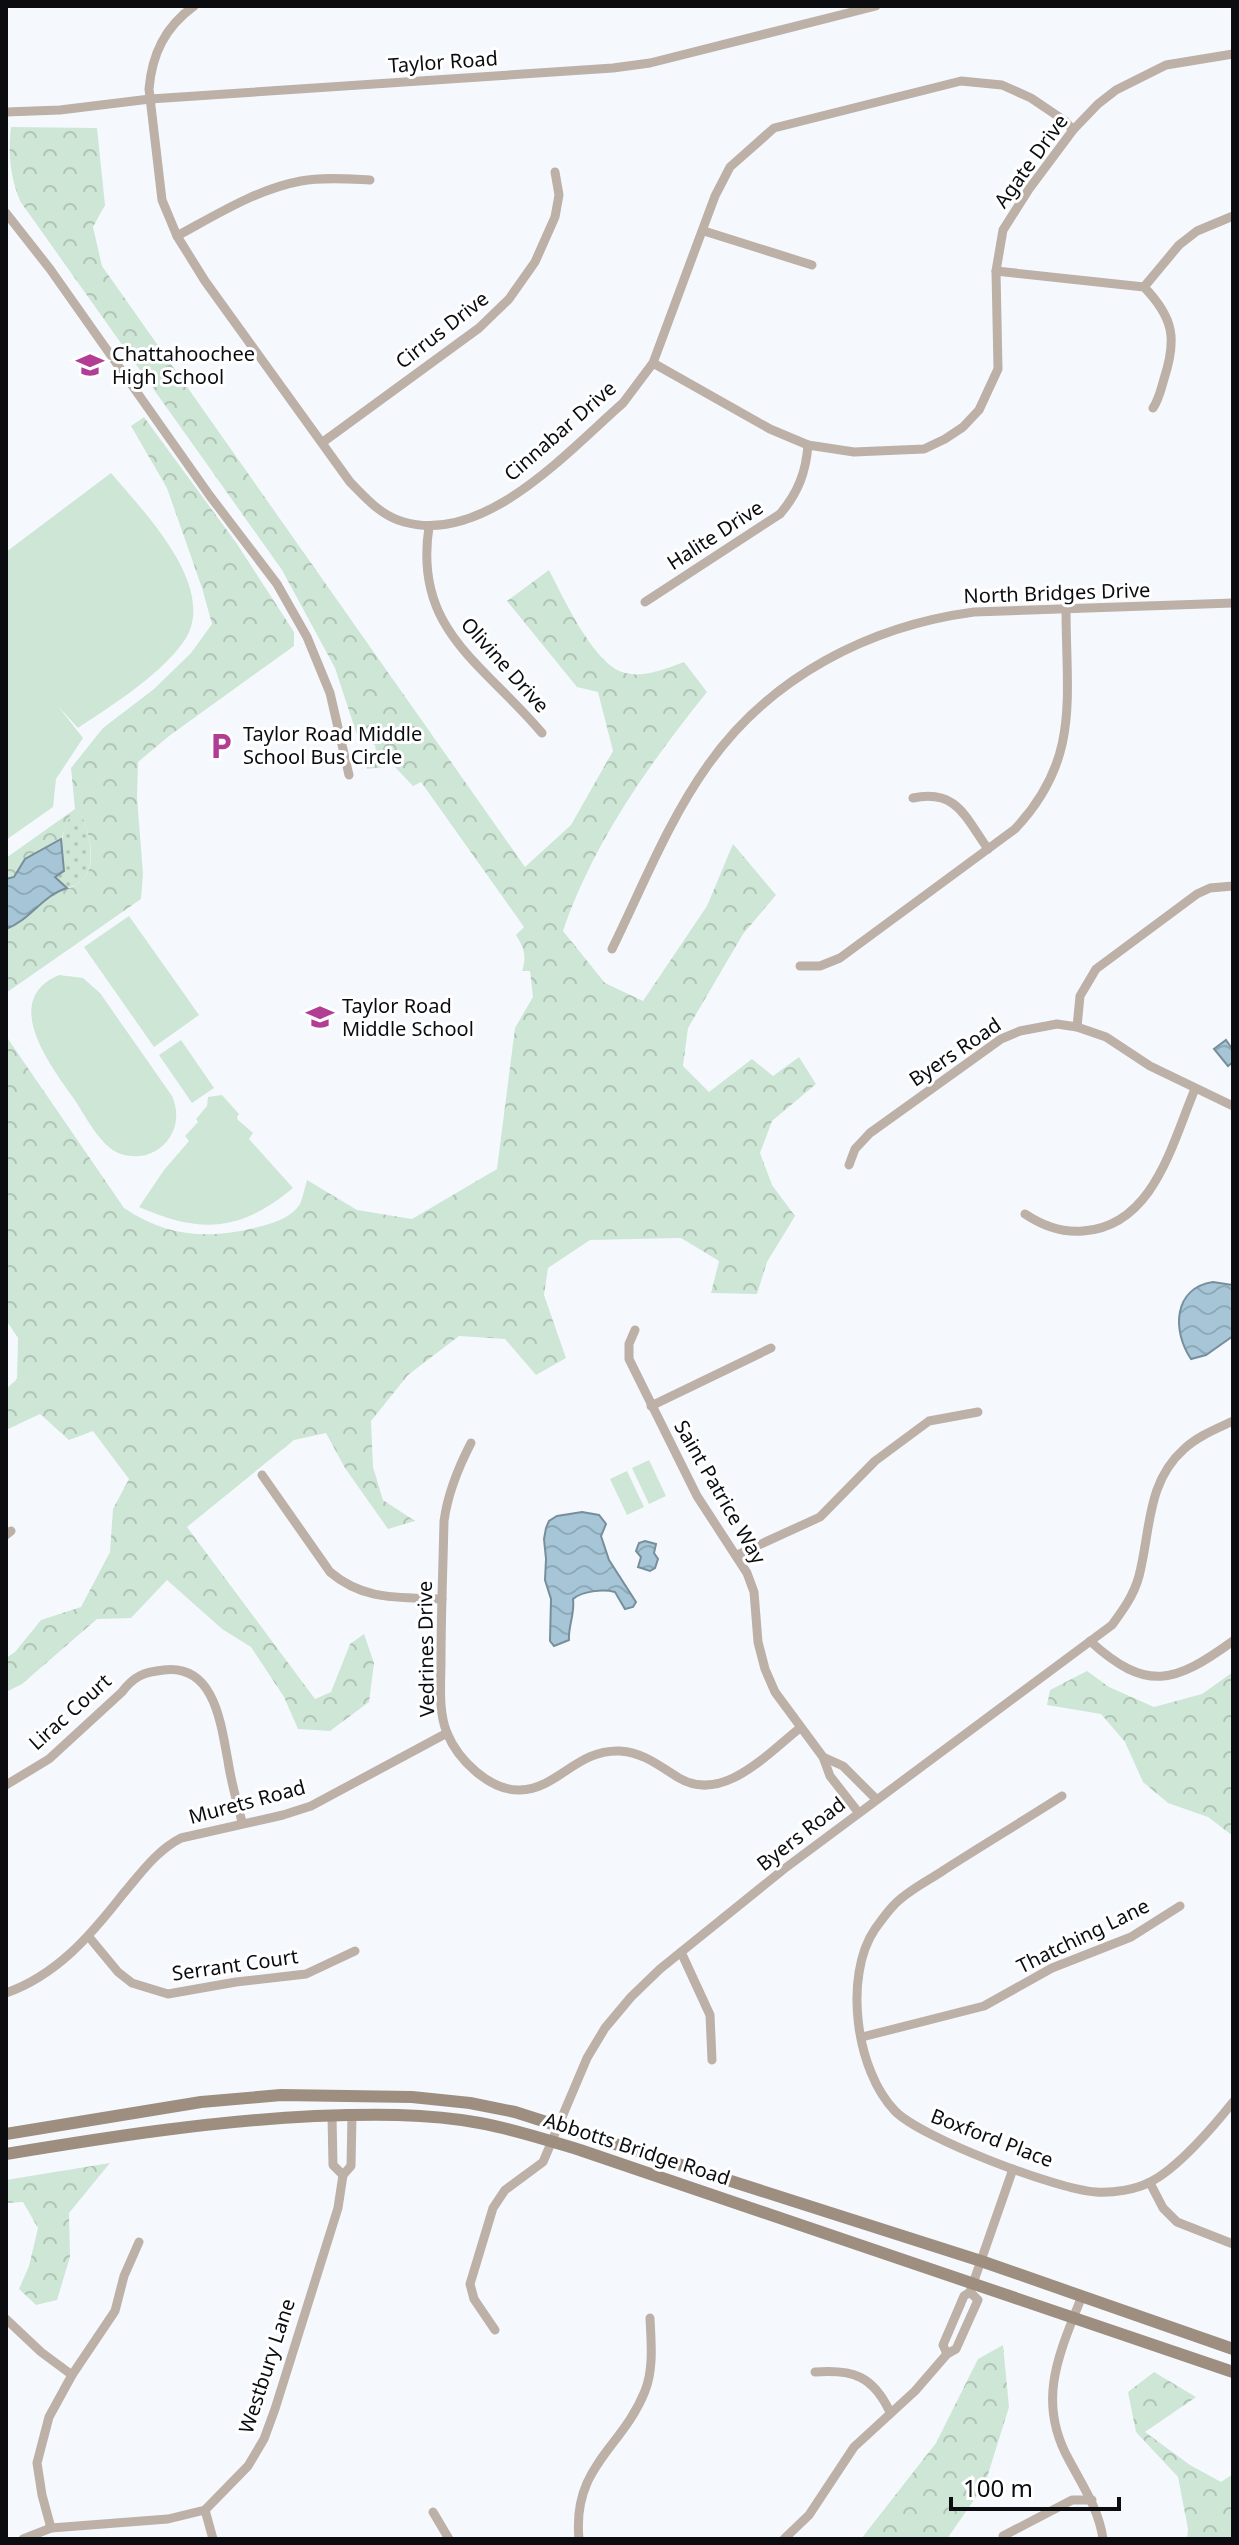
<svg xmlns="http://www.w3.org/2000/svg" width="1239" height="2545" font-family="'Noto Sans',sans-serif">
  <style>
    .grass { fill: url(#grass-dots) }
    .forest { fill: url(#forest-crowns) }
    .green { fill: #cee6d5 }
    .water { fill: url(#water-waves); stroke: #778e9b; stroke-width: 2 }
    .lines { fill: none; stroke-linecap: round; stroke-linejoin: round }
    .street { stroke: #bcb0a7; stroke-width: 9 }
    .secondary { stroke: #9e8e7f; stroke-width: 12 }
    .labels { text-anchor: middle; stroke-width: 6; stroke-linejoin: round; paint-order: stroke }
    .street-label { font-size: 20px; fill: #0a0c0f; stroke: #fff }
    .poi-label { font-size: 20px; fill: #0a0c0f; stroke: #fff; text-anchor: start }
  </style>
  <defs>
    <pattern id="grass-dots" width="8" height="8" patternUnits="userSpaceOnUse" patternTransform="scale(2)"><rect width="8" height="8" fill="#cee6d5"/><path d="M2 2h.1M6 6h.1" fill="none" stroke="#b0c4b6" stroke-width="1.8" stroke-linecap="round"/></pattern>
    <pattern id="forest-crowns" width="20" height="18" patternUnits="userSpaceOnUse" patternTransform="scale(2)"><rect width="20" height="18" fill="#cee6d5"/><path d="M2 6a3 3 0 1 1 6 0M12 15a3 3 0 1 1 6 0" fill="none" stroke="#b0c4b6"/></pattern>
    <pattern id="water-waves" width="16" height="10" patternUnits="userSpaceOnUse" patternTransform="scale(2)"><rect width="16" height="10" fill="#a6c6d7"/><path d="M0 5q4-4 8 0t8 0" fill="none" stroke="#8ea9b7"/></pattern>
  </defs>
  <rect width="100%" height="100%" fill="#f5f9fe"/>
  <!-- grass -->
  <path class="grass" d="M70 815H82C91 839 101 881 67 888L55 877 64 870C59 848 61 835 70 815Z"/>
  <!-- forest -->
  <g class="forest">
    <path d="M11 127 97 128 105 205 93 227 102 266 525 867 571 825 613 751 598 692 577 687 507 601 549 570C563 597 593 662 622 672 642 679 665 669 684 662L707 692C649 764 593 843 563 931L605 983 643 1001 707 906 733 844 776 895 743 934 688 1028 683 1066 709 1092 752 1059 773 1076 799 1057 816 1084 772 1121 760 1153 772 1185 795 1216 767 1262 757 1294 711 1293 719 1261 681 1238 590 1240 548 1268 544 1295 566 1358 536 1375 505 1339 459 1336 408 1375 371 1421 373 1467 383 1500 415 1521 388 1529 345 1468 326 1433 294 1440 187 1527 315 1699 331 1692 350 1644 364 1634 374 1663 369 1702 330 1731 298 1729 284 1697 251 1647 222 1629 167 1580 131 1618 97 1619 22 1684 6 1692V1658L15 1652 41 1620 81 1607 110 1552 113 1509 129 1479 93 1431 69 1440 40 1414 6 1430V1389L17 1379 18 1338 6 1320V1036L124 1208C169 1238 211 1240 262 1226 276 1222 292 1217 300 1204 303 1197 305 1187 307 1180L357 1210 412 1219 497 1169 515 1028 533 997 530 971H522C527 957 524 948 516 935L524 927 421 782 413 786 394 766 367 769 363 758 377 757 375 745 358 738 335 668 282 570 20 201C10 176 8 154 11 127Z"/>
    <path d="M144 417 237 544 294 632V646L169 736 138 762 137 797 143 874 141 899 6 993V929C26 921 36 907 52 894 59 889 69 890 76 885 100 871 90 837 82 815H70L61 839 19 867 14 877 6 879V858L75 809 71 768 103 728 154 689 191 653 212 624 202 588 167 488 131 426Z"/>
    <polygon points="1087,1671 1109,1687 1154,1707 1202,1694 1233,1672 1233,1836 1208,1817 1168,1803 1143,1782 1125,1742 1101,1714 1047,1705 1050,1690"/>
    <polygon points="110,2163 69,2213 70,2257 57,2300 36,2305 19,2289 29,2266 38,2228 23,2202 6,2203 6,2180"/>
    <polygon points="1003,2345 1009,2407 985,2484 947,2539 861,2539 936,2443 978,2359"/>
    <polygon points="1154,2372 1196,2397 1145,2432 1190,2465 1221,2482 1233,2474 1233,2539 1187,2539 1188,2529 1178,2477 1136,2432 1128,2392"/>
  </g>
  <!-- green -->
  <g class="green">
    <path d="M111 473C142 510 217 585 186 638 164 673 112 705 78 728L58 706 83 738 56 779 53 807 6 840V552Z"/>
    <polygon points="129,916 199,1015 154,1047 84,947"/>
    <path d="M59 975 83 978 100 993 172 1096C178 1110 178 1124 170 1137 158 1156 135 1161 116 1152 98 1142 85 1115 74 1099 50 1065 0 1000 59 975Z"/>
    <polygon points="181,1040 214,1088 192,1103 159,1055"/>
    <path d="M222 1095 239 1114 237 1117 238 1120 253 1133 249 1139 293 1188C240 1232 201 1234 139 1207L164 1170 189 1141 185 1136 198 1122 196 1119 207 1106 208 1097Z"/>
    <polygon points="649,1460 666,1496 649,1504 632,1468"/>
    <polygon points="627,1471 644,1507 627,1515 610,1479"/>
  </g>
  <!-- water -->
  <g class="water">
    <path d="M61 839 64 871 55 877 67 888C43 895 30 920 6 929V879L14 877 25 859Z"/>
    <polygon points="1226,1040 1233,1050 1233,1062 1228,1066 1214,1049"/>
    <path d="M1213 1282 1233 1285V1336L1206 1355 1191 1359C1172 1331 1173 1288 1213 1282Z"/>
    <path d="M582 1512 599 1515 606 1524 601 1536 609 1560 636 1602 633 1607 625 1609 615 1592C603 1589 582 1591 573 1599 575 1614 568 1626 569 1640L554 1646 550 1641 551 1599 545 1580 546 1559 544 1539 546 1528 549 1521 557 1516Z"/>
    <polygon points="645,1541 656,1544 654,1553 658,1559 655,1568 650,1571 638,1567 641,1557 636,1551 639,1543"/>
  </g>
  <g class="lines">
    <!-- street -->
    <g class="street">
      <path d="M194 6C165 27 152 54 149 89L162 200 177 236 205 281 350 482C366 498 381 516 404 522 485 545 568 451 623 403L653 363 715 196 730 167 774 128 961 81 1002 85 1031 98 1065 121 1073 130"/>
      <polyline points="6,112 60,110 150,99 613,68 650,63 876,6"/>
      <polyline points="6,213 50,269 210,496 277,584 307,637 330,693 349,775"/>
      <polyline points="704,231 812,265"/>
      <path d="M177 236C216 215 257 189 301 181 323 177 348 179 370 180"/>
      <path d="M996 271 1144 287C1174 318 1177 339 1164 379 1161 389 1159 399 1153 408"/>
      <polyline points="1144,287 1179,245 1197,231 1233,216"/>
      <polyline points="653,363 770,429 808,445 854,452 924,449 945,439 963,427 979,410 998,369 996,271 1003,230 1029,189 1073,130 1098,104 1116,90 1166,65 1233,54"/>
      <polyline points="323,442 479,328 509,299 535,262 555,217 559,195 555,172"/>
      <path d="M429 527C413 630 483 663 542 733"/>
      <path d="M645 602 780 514C798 493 806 472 808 445"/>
      <path d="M913 798C957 789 965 817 988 849"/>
      <path d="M612 949C642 888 668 821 708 765 770 677 869 626 974 612L1233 603"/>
      <path d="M800 966H820L840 958 1015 829C1081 759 1066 698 1066 609"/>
      <polyline points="1077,1027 1080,996 1096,969 1197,894 1210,888 1233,886"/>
      <polyline points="849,1165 855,1149 870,1133 1001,1039 1020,1031 1057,1024 1077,1027 1106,1037 1150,1066 1233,1106"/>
      <path d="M1025 1214C1043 1226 1061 1233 1083 1231 1154 1226 1172 1143 1195 1089"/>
      <polyline points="635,1330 629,1344 629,1359 697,1496 747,1573 754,1592 758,1642 765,1669 775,1692 823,1757 830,1776 858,1812"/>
      <polyline points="651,1406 771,1348"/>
      <path d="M471 1443C458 1468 448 1492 444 1521 443 1568 441 1614 441 1661 441 1684 438 1711 447 1733 458 1760 490 1791 520 1790 558 1789 577 1749 620 1751 645 1753 659 1766 679 1778 723 1804 768 1753 800 1728"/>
      <path d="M262 1475 330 1572C364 1601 399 1597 442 1599"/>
      <polyline points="6,1535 11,1531"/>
      <polyline points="737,1555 820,1517 875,1461 929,1421 978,1412"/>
      <path d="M1090 1641C1147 1693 1175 1683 1233 1641"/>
      <polyline points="823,1757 843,1766 876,1799"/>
      <path d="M6 1785 49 1759 122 1692C134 1676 144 1672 164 1670 215 1664 221 1725 228 1761 231 1782 237 1802 242 1822"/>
      <path d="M1062 1796C1023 1821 983 1845 944 1870 928 1881 907 1891 894 1905 887 1912 881 1921 875 1929 843 1976 856 2071 895 2111 921 2138 1058 2190 1096 2192 1113 2193 1135 2190 1150 2182 1177 2169 1214 2126 1233 2102"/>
      <polyline points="89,1937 118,1972 132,1983 168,1994 236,1982 306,1974 355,1951"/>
      <polyline points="681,1952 710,2015 712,2060"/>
      <path d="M6 1993C57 1975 91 1935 123 1894 141 1873 156 1851 181 1838L283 1815 311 1806 447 1733"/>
      <polyline points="862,2037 984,2006 1052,1968 1131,1937 1180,1906"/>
      <polyline points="332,2116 333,2165 343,2175"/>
      <polyline points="1150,2183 1163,2208 1177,2222 1233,2244"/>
      <path d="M1082 2296C1059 2354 1036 2401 1069 2460 1083 2486 1099 2510 1103 2539"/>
      <polyline points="6,2319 41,2352 72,2375"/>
      <path d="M495 2330 474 2299 470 2284 493 2208 505 2190 543 2162 587 2058 605 2028 631 1997 660 1969 784 1869 1112 1625C1123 1610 1134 1595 1139 1576 1151 1530 1146 1483 1184 1449 1198 1436 1216 1429 1233 1421"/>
      <polyline points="947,2354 943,2345 964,2296 970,2292 1013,2169"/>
      <path d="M815 2372C853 2369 873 2376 890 2412"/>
      <polyline points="205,2510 213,2539"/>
      <polyline points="433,2512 449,2539"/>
      <polyline points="51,2528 42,2495 37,2463 49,2417 72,2375 115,2311 124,2276 139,2242"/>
      <polyline points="1003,2536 1072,2500 1092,2500"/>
      <polyline points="23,2539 51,2528 168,2519 205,2510 248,2466 264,2439 275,2409 338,2208 343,2175 351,2166 352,2115"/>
      <path d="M579 2539C572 2466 622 2449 645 2391 654 2368 651 2342 650 2318"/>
      <polyline points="784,2539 809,2515 854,2447 915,2391 947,2354 956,2349 978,2300 970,2292"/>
    </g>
    <!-- secondary -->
    <g class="secondary">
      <polyline points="6,2134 201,2102 281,2095 412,2097 470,2103 515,2112 981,2261 1233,2349"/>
      <path d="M6 2154C109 2137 211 2121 315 2116 370 2114 426 2113 480 2123 513 2129 547 2140 580 2150L1233 2372"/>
    </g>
  </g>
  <!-- icons -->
  <defs>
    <g id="school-bare" transform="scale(2.16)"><path d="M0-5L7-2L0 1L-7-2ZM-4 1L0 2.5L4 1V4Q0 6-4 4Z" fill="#b13d95" stroke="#fff" stroke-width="2.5" paint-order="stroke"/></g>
    <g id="parking-bare" transform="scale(2.16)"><path d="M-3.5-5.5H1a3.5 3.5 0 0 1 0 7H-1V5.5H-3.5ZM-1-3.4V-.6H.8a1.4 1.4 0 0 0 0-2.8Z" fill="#b13d95" stroke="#fff" stroke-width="2.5" paint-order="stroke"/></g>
  </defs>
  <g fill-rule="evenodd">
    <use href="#school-bare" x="90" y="365"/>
    <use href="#parking-bare" x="221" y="746"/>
    <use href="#school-bare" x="320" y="1017"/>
  </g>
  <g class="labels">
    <!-- street labels -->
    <g class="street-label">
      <text transform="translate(443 62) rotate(-4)" y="7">Taylor Road</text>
      <text transform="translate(1031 161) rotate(-54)" y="7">Agate Drive</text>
      <text transform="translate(442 330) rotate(-38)" y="7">Cirrus Drive</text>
      <text transform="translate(560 431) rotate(-41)" y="7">Cinnabar Drive</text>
      <text transform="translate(715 535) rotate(-33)" y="7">Halite Drive</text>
      <text transform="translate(1057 593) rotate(-2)" y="7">North Bridges Drive</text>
      <text transform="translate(505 665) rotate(48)" y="7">Olivine Drive</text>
      <text transform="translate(955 1052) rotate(-34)" y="7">Byers Road</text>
      <text transform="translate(720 1492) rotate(60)" y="7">Saint Patrice Way</text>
      <text transform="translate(426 1649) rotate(-91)" y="7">Vedrines Drive</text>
      <text transform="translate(70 1712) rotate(-42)" y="7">Lirac Court</text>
      <text transform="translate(247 1802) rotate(-15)" y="7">Murets Road</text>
      <text transform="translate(801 1834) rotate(-38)" y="7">Byers Road</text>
      <text transform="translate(1083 1936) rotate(-26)" y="7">Thatching Lane</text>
      <text transform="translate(235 1965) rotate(-8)" y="7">Serrant Court</text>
      <text transform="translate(992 2138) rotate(21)" y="7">Boxford Place</text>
      <text transform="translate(637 2149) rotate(18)" y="7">Abbotts Bridge Road</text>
      <text transform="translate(267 2366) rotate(-72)" y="7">Westbury Lane</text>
    </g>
    <!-- poi labels -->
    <g class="poi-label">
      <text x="112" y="361">Chattahoochee<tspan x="112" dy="23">High School</tspan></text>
      <text x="243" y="741">Taylor Road Middle<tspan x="243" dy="23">School Bus Circle</tspan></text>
      <text x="342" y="1013">Taylor Road<tspan x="342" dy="23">Middle School</tspan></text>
    </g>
  </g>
  <!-- border -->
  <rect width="1239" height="2545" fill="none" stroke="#0a0c0f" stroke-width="16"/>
  <!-- scale -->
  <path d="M951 2497v12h168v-12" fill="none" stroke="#0a0c0f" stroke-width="4"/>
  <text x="963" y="2497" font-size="24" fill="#0a0c0f" stroke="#ffffff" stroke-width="6" paint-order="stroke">100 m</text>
</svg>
